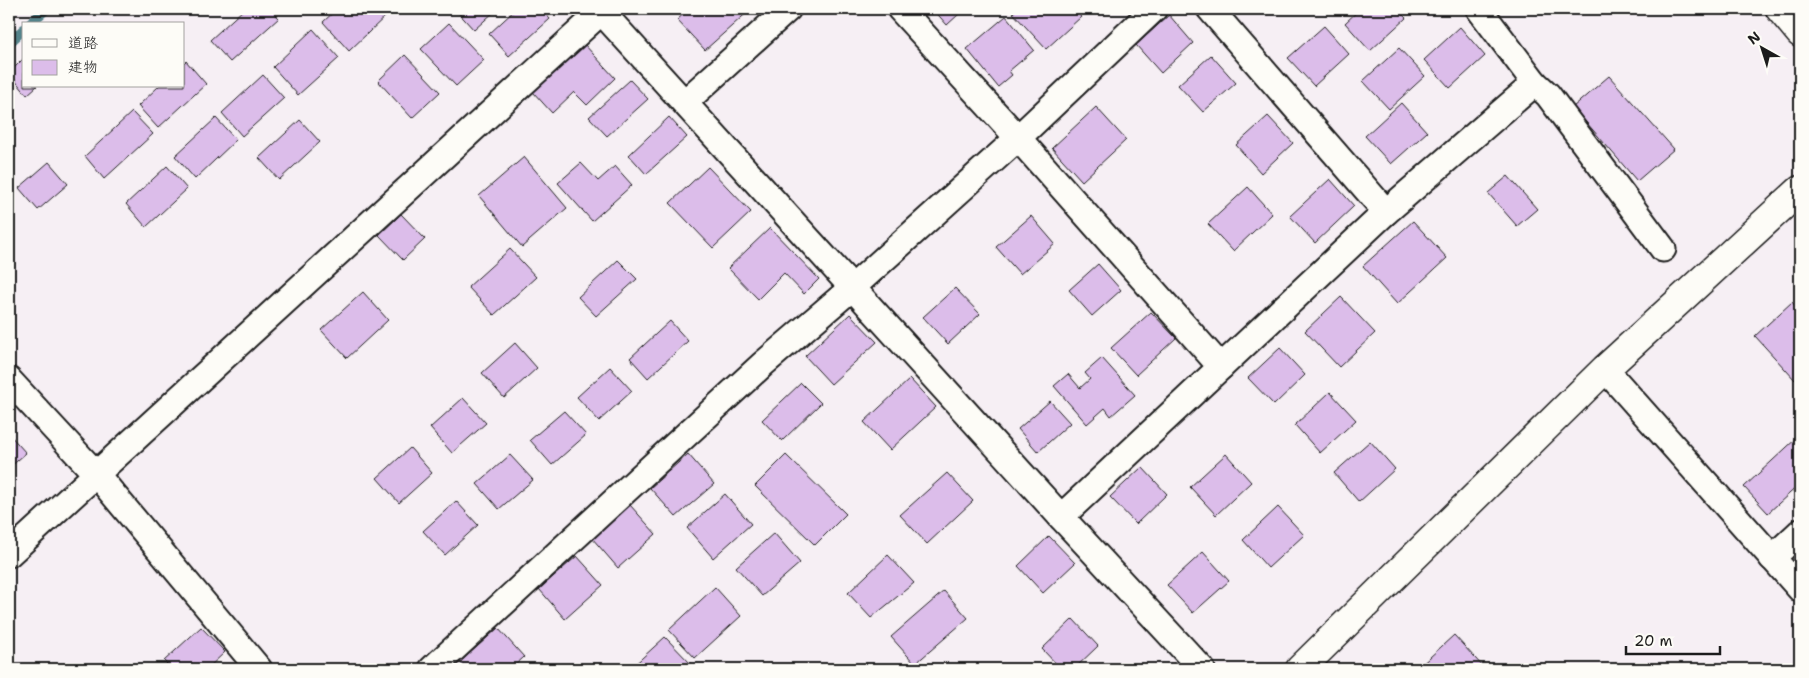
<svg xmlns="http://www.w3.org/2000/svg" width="1809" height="678" font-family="'Shantell Sans','Klee One',sans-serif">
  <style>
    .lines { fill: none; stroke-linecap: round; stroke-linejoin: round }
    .stream { stroke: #54848b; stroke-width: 10 }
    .building { fill: #dcbdea; stroke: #1c1c1c }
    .street-casing { stroke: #1c1c1c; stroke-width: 29 }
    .secondary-casing { stroke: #1c1c1c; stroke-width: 31 }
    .street { stroke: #fdfcf7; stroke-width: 25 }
    .secondary { stroke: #fdfcf7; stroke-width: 28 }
  </style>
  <rect width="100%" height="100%" fill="#f6eff4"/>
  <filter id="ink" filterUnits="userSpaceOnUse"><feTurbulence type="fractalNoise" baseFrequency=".02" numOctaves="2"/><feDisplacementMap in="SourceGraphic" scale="10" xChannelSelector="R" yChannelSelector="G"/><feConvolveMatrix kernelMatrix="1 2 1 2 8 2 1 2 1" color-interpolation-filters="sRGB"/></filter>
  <g filter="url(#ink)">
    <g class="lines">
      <!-- stream -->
      <g class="stream">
        <polyline points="30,24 46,9"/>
        <polyline points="9,43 24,29"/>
      </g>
    </g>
    <!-- building -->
    <g class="building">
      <polygon points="244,9 270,9 279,18 230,62 210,40"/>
      <polygon points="337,9 385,9 389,13 349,51 323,22"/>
      <polygon points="455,9 493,9 495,11 474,30"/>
      <polygon points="516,9 541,9 550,19 509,56 489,34"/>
      <polygon points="689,9 751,9 705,50 677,20"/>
      <polygon points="933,9 954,9 959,14 947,25"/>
      <polygon points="1017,9 1073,9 1081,17 1046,49 1013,13"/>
      <polygon points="1360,9 1397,9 1406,18 1370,51 1345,23"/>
      <polygon points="1169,15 1193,43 1161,73 1136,45"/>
      <polygon points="1006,16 1034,50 1009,71 1012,75 998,87 967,49"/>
      <polygon points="449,23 484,60 456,86 421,49"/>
      <polygon points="1324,26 1349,54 1314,86 1288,58"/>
      <polygon points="1460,27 1485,56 1450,88 1424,60"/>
      <polygon points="313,29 339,58 298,95 273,67"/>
      <polygon points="584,44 615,78 587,105 574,92 552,113 533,92"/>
      <polygon points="1399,48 1425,76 1389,109 1363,81"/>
      <polygon points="405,55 440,92 412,118 378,81"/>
      <polygon points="1211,55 1236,83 1203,112 1178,85"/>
      <polygon points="24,58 24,86 37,86 27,95 9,73"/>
      <polygon points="186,61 206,84 158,128 138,106 159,86 184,86 184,63"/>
      <polygon points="263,75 284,98 242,136 222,113"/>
      <polygon points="1609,76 1674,149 1637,181 1573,107"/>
      <polygon points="630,80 648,99 607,136 589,117"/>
      <polygon points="1401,103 1427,132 1391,164 1365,136"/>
      <polygon points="1096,107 1126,140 1082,181 1052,148"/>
      <polygon points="132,112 153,134 104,179 85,156"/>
      <polygon points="1268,116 1293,143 1261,173 1236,145"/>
      <polygon points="669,117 687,137 646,174 629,155"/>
      <polygon points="216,118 236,140 195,179 175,156"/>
      <polygon points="300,120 320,142 279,180 259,158"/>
      <polygon points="524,157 567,208 522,247 479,196"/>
      <polygon points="49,162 68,184 38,210 19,188"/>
      <polygon points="581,163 598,181 615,166 632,185 592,221 558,183"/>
      <polygon points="167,166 187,189 146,227 126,204"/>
      <polygon points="708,167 751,212 713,248 670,203"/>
      <polygon points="1508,176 1537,209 1517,226 1488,193"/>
      <polygon points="1330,179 1354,206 1315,243 1290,216"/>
      <polygon points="1248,187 1272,214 1233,251 1208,224"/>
      <polygon points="401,214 425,239 403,260 379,235"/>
      <polygon points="1031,216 1055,244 1020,274 996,247"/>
      <polygon points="1413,221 1447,258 1397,304 1363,266"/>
      <polygon points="770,228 819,279 804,294 784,273 758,299 728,268"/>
      <polygon points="510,249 536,277 494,315 468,287"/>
      <polygon points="618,260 637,279 596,316 578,297"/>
      <polygon points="1098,264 1121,290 1092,316 1069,290"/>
      <polygon points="955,288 980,314 948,344 923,317"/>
      <polygon points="363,292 388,320 347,358 321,330"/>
      <polygon points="1341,297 1375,333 1339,367 1305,331"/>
      <polygon points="1792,302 1800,312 1800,376 1795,380 1755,336"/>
      <polygon points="1151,312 1176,338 1136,375 1111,348"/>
      <polygon points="850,314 877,342 831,384 805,356"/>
      <polygon points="670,321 688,341 648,378 630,358"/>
      <polygon points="515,343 537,368 504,398 482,373"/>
      <polygon points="1280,348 1305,375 1274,405 1248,378"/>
      <polygon points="1102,358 1135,395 1111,416 1105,408 1087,424 1054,386 1068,374 1080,388 1090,379 1085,373"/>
      <polygon points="610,367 632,391 599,421 577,397"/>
      <polygon points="910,379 936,407 890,450 864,422"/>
      <polygon points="801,383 821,403 782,441 762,420"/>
      <polygon points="1330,392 1356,420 1320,453 1295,425"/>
      <polygon points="463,398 486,423 452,453 430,428"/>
      <polygon points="1050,401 1070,423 1038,452 1018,429"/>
      <polygon points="564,411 586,435 552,465 530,440"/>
      <polygon points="9,434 26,453 9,468"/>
      <polygon points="1800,435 1800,484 1768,513 1744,487"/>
      <polygon points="1370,441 1395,469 1359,502 1334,473"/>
      <polygon points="410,448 432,473 399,503 377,478"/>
      <polygon points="688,454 714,484 676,517 650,488"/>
      <polygon points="1226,454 1251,482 1216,515 1190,487"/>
      <polygon points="510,455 533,480 499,509 477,484"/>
      <polygon points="786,455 846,514 815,545 755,486"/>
      <polygon points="1142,467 1167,494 1136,524 1110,497"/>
      <polygon points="947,473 973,501 927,544 900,515"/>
      <polygon points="725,494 751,524 713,558 687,528"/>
      <polygon points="456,501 478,525 445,555 423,531"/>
      <polygon points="630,505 656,534 618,568 592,538"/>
      <polygon points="1278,507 1304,535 1268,568 1243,540"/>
      <polygon points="774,533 800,563 762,596 736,567"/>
      <polygon points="1049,536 1075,563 1043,593 1018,566"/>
      <polygon points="1203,552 1229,581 1193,613 1167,585"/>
      <polygon points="888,555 914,583 871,618 848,593"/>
      <polygon points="577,556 603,585 565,619 539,589"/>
      <polygon points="715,587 741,616 695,658 669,630"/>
      <polygon points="944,591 968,618 915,664 891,637"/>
      <polygon points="1073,619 1098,646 1074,669 1061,669 1042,649"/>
      <polygon points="9,620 14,626 9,630"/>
      <polygon points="201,627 225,652 207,669 172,669 164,661"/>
      <polygon points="498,628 524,657 511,669 466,669 460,662"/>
      <polygon points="1454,635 1485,669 1417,669"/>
      <polygon points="665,637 692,665 687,669 630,669"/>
    </g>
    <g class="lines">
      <!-- street casing -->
      <g class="street-casing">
        <g id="street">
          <polyline points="599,9 1061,517 1202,669"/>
          <polyline points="900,9 1018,138 1221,367"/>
          <polyline points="1535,83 1548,95 1663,249"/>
          <polyline points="685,102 788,9"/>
          <polyline points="1386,212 1535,83 1479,9"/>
          <polyline points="1605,369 1800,589"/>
          <polyline points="9,380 97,475 259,669"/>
          <polyline points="1061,517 1386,212 1210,9"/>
          <polyline points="9,554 602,11"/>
          <polyline points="1772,558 1800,532"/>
          <polyline points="432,669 763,364 853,287 1018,138 1154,9"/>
        </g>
      </g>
      <!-- secondary casing -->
      <g class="secondary-casing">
        <g id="secondary">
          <polyline points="1780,9 1800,33"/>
          <polyline points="1300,669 1605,369 1800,190"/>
        </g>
      </g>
      <!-- street -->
      <use href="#street" class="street"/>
      <!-- secondary -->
      <use href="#secondary" class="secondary"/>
    </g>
  </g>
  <!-- margin -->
  <rect width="1809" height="678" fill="none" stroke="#fdfcf7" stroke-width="30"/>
  <rect x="15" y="15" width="1779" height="648" fill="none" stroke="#1c1c1c" stroke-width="2" filter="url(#ink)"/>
  <!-- legend -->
  <rect x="22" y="22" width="162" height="65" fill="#fdfcf7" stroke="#a3a29f"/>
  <rect x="32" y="39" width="25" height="8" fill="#fdfcf7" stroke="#a3a29f"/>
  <text x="68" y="48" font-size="15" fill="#1c1c1c">道路</text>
  <rect x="32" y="60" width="25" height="15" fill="#dcbdea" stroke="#a3a29f"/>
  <text x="68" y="72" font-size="15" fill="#1c1c1c">建物</text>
  <!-- north arrow -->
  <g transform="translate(1762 48) rotate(321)" stroke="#fdfcf7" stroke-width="4" paint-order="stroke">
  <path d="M0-4L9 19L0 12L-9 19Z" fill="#1c1c1c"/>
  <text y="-8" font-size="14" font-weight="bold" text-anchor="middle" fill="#1c1c1c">N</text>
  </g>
  <!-- scale -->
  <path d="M1626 646v8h94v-8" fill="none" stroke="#1c1c1c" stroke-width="2.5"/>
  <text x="1634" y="646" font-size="15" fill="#1c1c1c" stroke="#fdfcf7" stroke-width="4" paint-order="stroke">20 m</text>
</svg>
